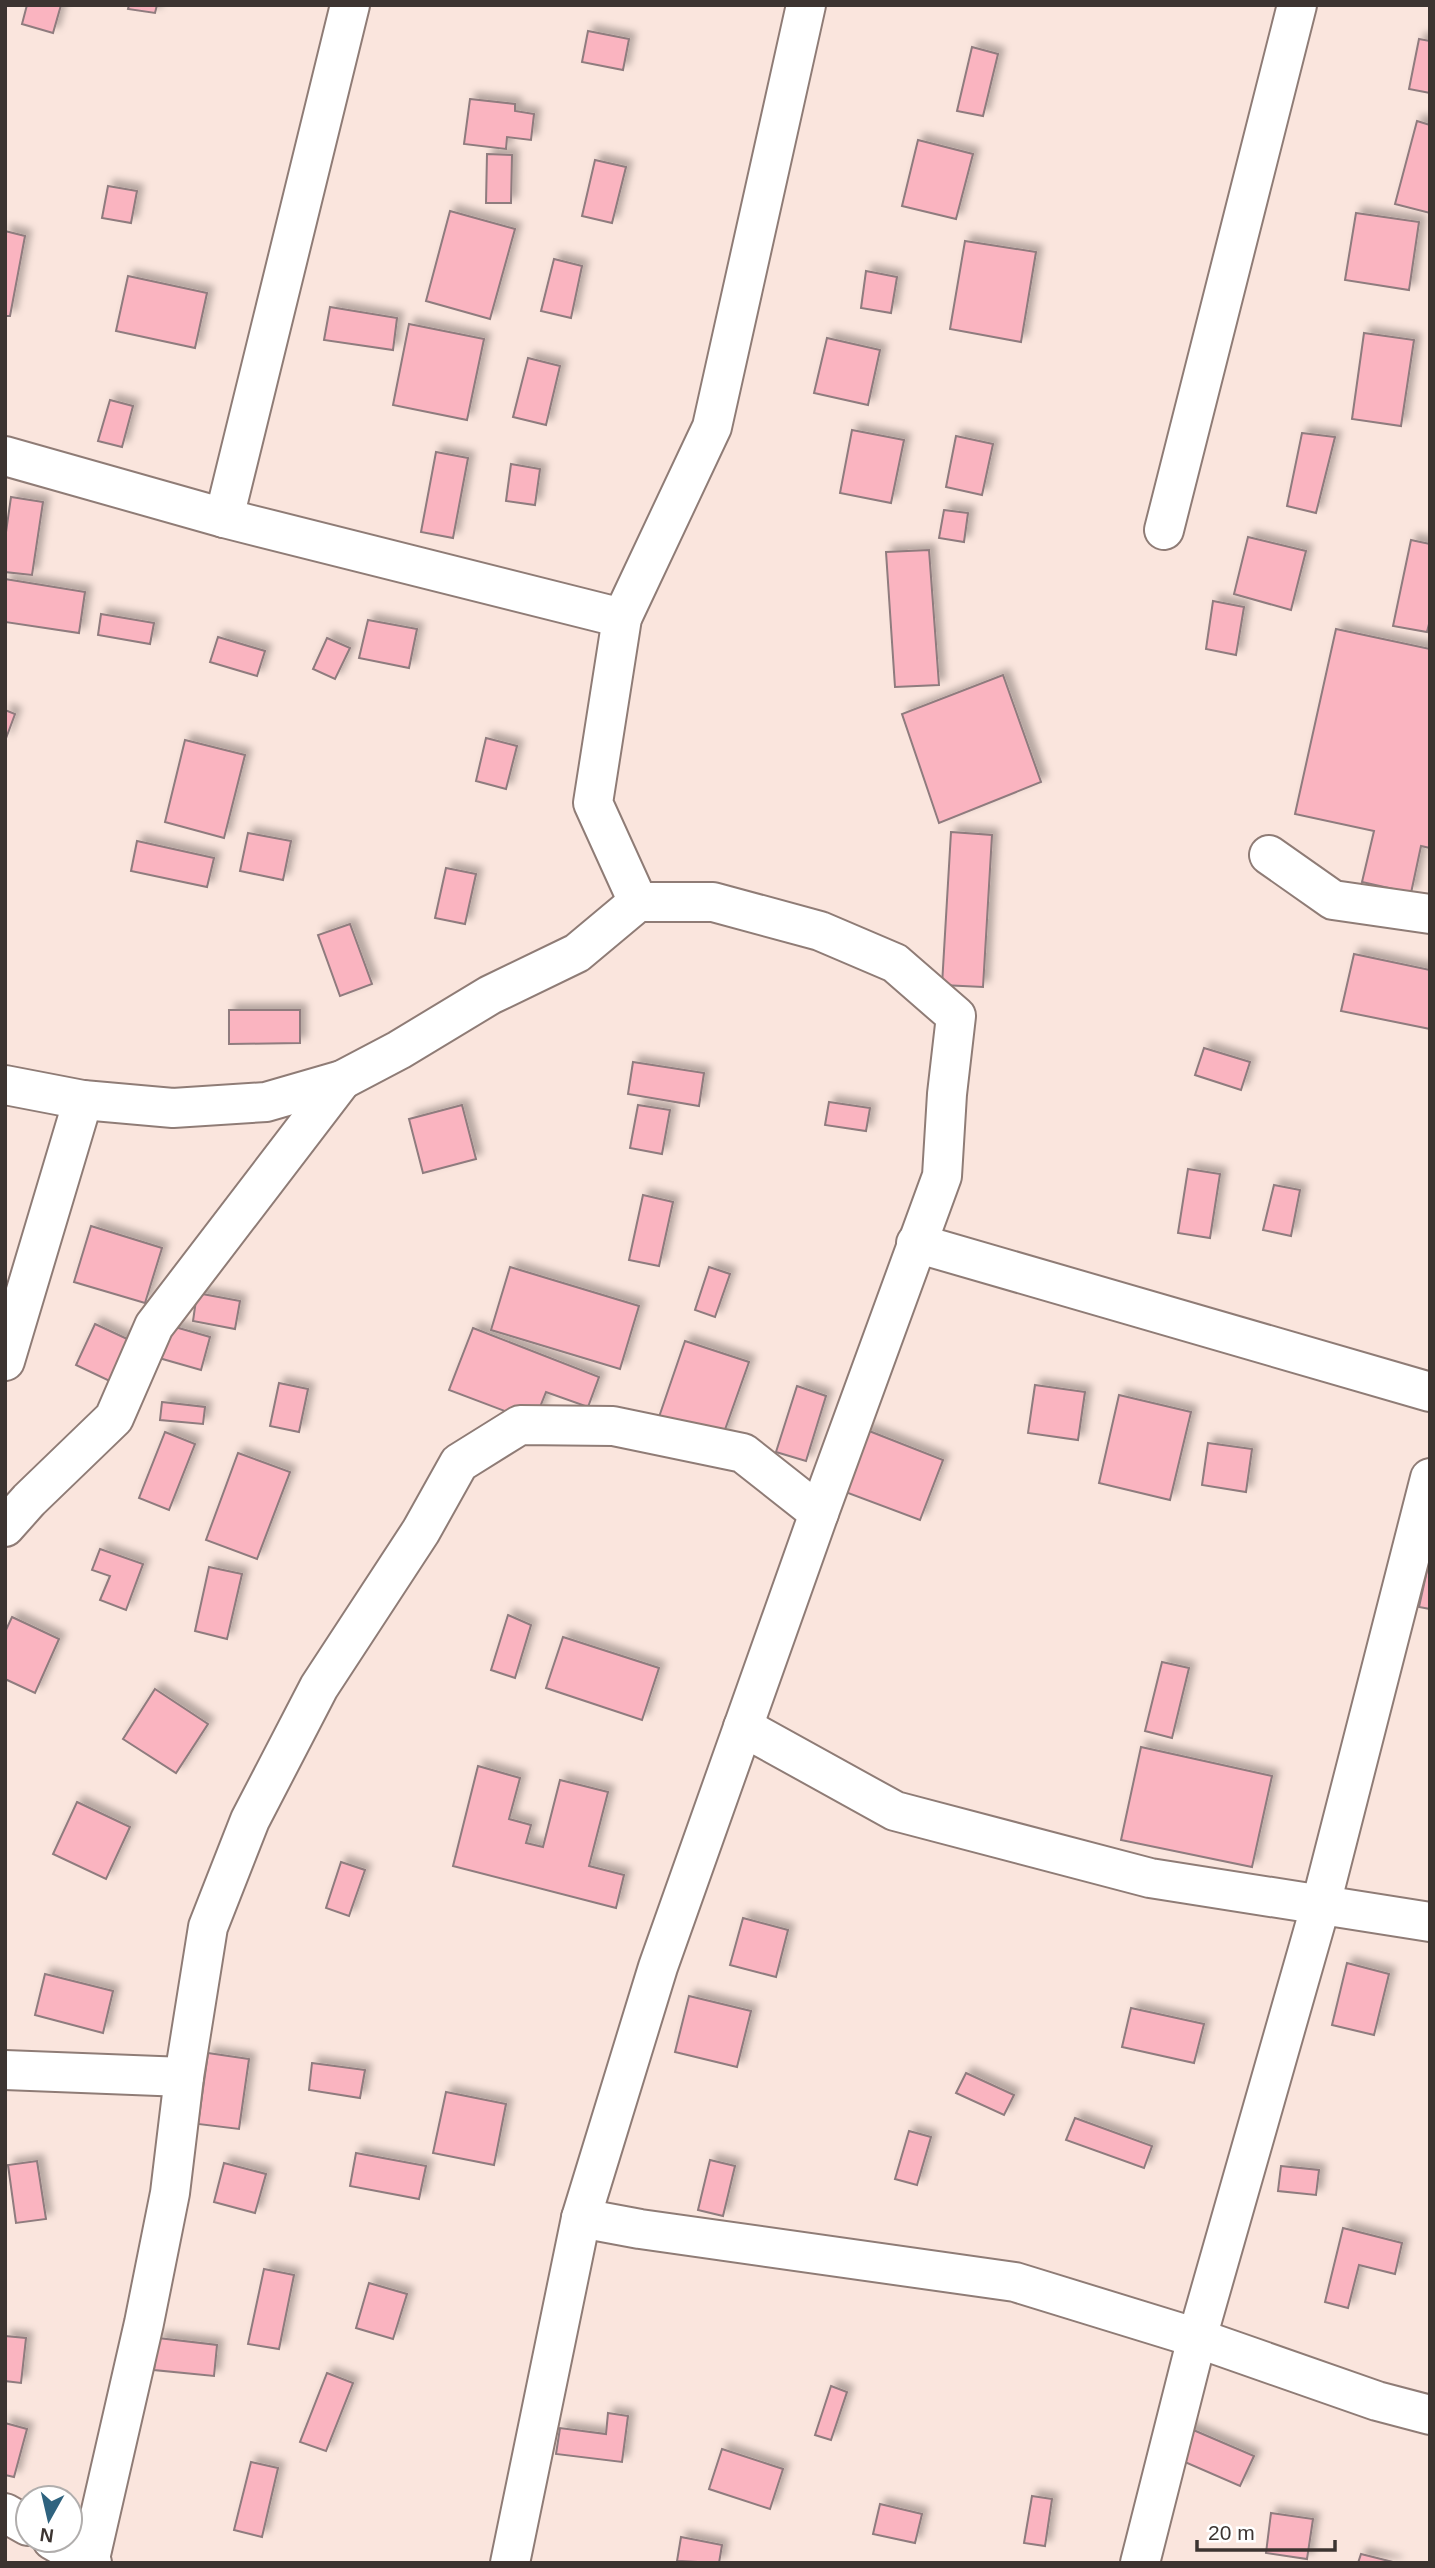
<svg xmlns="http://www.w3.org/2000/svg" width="1435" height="2568" font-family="Helvetica,sans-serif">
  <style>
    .building { fill: #fab4c0; stroke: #8f7b7e; stroke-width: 2; filter: url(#shadow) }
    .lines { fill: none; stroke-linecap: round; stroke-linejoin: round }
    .minor-casing { stroke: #8f7c76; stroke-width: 42 }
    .minor { stroke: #fff; stroke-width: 38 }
  </style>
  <defs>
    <filter id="shadow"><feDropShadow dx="6" dy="-6" stdDeviation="3.5" flood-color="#0004"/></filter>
  </defs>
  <rect width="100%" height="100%" fill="#fae5dd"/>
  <!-- building -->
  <g class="building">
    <polygon points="27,5 61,5 53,33 22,24"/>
    <polygon points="129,5 157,5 155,13 128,9"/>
    <polygon points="588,31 629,39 623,70 582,62"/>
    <polygon points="1419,39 1430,41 1430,93 1409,89"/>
    <polygon points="972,47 998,54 983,116 957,111"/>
    <polygon points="470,99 515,104 515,111 534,114 531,140 507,137 506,149 464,144"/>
    <polygon points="1417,121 1430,125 1430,213 1395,204"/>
    <polygon points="918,140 973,154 956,219 902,206"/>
    <polygon points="487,154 512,155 511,203 486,203"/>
    <polygon points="595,160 626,167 612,223 582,216"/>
    <polygon points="108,186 137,191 131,223 102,218"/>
    <polygon points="450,211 515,229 490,319 426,301"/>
    <polygon points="1356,213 1419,222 1409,290 1345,280"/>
    <polygon points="5,231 25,236 10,316 5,316"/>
    <polygon points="965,241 1036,252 1021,342 950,329"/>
    <polygon points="554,259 582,266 571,318 541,311"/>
    <polygon points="866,271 897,277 891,313 861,308"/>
    <polygon points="128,276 207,293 195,348 116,331"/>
    <polygon points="330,307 397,318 393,350 324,340"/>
    <polygon points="409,324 484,339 467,420 393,405"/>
    <polygon points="1364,333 1414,340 1401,426 1352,419"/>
    <polygon points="827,338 880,350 868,405 814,393"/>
    <polygon points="528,358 560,366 546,425 513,417"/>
    <polygon points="110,400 133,406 122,447 98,441"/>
    <polygon points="852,430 904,440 891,503 840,493"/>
    <polygon points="1302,433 1335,437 1316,513 1287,506"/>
    <polygon points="956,436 993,444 982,495 946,487"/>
    <polygon points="436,452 468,458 453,538 421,532"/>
    <polygon points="511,464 540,469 535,505 506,501"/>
    <polygon points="11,497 43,502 32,575 5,572 5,539"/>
    <polygon points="944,510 968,513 964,542 939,538"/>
    <polygon points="1248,537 1306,551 1291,610 1234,594"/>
    <polygon points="1411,540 1430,544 1430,620 1427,632 1393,626"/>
    <polygon points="929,550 939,685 895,687 886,552"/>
    <polygon points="5,579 85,592 79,633 5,622"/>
    <polygon points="1213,601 1244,607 1236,655 1206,649"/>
    <polygon points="101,614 154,623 150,644 98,635"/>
    <polygon points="368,620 417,629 409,668 359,658"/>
    <polygon points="1336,629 1430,649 1430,848 1421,846 1411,893 1362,882 1374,831 1295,814"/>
    <polygon points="218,637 265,651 257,676 210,662"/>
    <polygon points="327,638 350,648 335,679 313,669"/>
    <polygon points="1003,675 1041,782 939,823 902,714"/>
    <polygon points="5,710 15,714 5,741"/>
    <polygon points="486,738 517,746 506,789 476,781"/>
    <polygon points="185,740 245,755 224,838 165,822"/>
    <polygon points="951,832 992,835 983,987 942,985"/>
    <polygon points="248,833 291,841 283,880 240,871"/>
    <polygon points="137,841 214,858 207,887 131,871"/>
    <polygon points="446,868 476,874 465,924 435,918"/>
    <polygon points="350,924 372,984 340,996 318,935"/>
    <polygon points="1354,954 1430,970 1430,1029 1341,1011"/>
    <polygon points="229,1010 300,1010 300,1043 229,1044"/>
    <polygon points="1204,1048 1250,1062 1241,1090 1195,1075"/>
    <polygon points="633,1062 704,1073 699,1106 628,1094"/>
    <polygon points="829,1102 870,1108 866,1131 825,1125"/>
    <polygon points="462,1105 476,1159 423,1173 409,1119"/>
    <polygon points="638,1105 670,1110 662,1154 630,1148"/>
    <polygon points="1188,1169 1220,1174 1210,1238 1178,1233"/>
    <polygon points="1274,1185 1300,1190 1291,1236 1263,1230"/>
    <polygon points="643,1195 673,1202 659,1266 629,1260"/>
    <polygon points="91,1226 162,1248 145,1303 74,1282"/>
    <polygon points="510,1267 639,1306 620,1369 491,1330"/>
    <polygon points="709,1267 730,1274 715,1317 695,1310"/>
    <polygon points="197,1293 240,1301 235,1329 193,1321"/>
    <polygon points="95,1324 138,1344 118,1385 76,1365"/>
    <polygon points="168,1325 210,1337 201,1370 159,1358"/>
    <polygon points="473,1328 599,1377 588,1407 546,1392 534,1422 449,1390"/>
    <polygon points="685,1341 749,1362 722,1438 659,1417"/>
    <polygon points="279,1383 308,1389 299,1432 270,1426"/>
    <polygon points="1035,1385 1085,1392 1078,1440 1028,1433"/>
    <polygon points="797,1386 826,1396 806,1461 776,1452"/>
    <polygon points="1119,1395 1191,1412 1170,1500 1099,1483"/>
    <polygon points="162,1402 205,1407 203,1424 160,1420"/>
    <polygon points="864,1429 943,1460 920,1520 840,1490"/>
    <polygon points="165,1432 195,1444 169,1510 139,1498"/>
    <polygon points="1208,1443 1252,1449 1246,1492 1202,1485"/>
    <polygon points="238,1453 290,1472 257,1559 206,1540"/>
    <polygon points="100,1549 143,1564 126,1610 100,1600 110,1576 92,1570"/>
    <polygon points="1430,1557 1430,1609 1419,1607"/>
    <polygon points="209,1567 242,1574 227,1639 195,1631"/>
    <polygon points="508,1615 531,1625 515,1678 491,1670"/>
    <polygon points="12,1617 59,1639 35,1693 5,1679 5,1632"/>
    <polygon points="563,1637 659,1668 642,1720 546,1688"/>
    <polygon points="1162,1662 1189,1668 1172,1738 1145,1731"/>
    <polygon points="155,1689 208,1724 176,1773 123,1739"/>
    <polygon points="1141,1747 1272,1776 1252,1867 1121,1840"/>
    <polygon points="478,1766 520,1778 509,1819 531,1825 526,1843 543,1847 560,1780 608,1792 589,1866 624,1875 616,1908 453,1866"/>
    <polygon points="77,1802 130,1827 106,1879 53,1854"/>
    <polygon points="341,1862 365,1870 349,1916 326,1908"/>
    <polygon points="743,1918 788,1930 776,1977 730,1965"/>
    <polygon points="1347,1963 1389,1974 1374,2035 1332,2025"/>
    <polygon points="45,1974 113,1991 103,2033 35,2015"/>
    <polygon points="689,1996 751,2011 737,2067 675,2052"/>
    <polygon points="1131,2008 1204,2024 1194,2063 1122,2047"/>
    <polygon points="208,2053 249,2059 239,2129 198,2124"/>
    <polygon points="312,2063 365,2070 360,2098 309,2090"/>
    <polygon points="966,2073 1014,2095 1004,2115 956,2093"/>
    <polygon points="446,2092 506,2104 494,2165 433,2153"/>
    <polygon points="1075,2118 1152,2146 1144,2168 1066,2140"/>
    <polygon points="909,2131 931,2137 917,2185 895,2179"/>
    <polygon points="356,2153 426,2166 419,2199 350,2186"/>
    <polygon points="710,2160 735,2166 723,2216 698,2210"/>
    <polygon points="37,2161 46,2219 16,2223 8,2165"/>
    <polygon points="224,2163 266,2174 255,2213 214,2202"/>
    <polygon points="1281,2166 1319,2170 1316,2195 1278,2191"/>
    <polygon points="1343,2228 1402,2243 1395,2274 1359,2265 1348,2308 1325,2302"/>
    <polygon points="264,2269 294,2275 279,2349 248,2344"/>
    <polygon points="369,2283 407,2294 393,2339 356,2328"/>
    <polygon points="5,2336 26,2338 21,2383 5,2381"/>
    <polygon points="158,2338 217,2345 214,2376 154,2370"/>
    <polygon points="327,2373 353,2383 326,2451 300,2442"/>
    <polygon points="831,2386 847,2392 831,2440 815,2435"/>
    <polygon points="608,2413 628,2416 622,2462 556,2454 560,2428 606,2434"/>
    <polygon points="5,2423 27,2429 14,2477 5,2475"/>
    <polygon points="1184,2426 1254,2456 1240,2486 1171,2456"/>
    <polygon points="722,2449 783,2469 770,2509 709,2489"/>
    <polygon points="251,2462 278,2468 262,2537 234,2530"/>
    <polygon points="1032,2496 1052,2499 1045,2546 1024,2543"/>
    <polygon points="880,2504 922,2514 915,2543 873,2534"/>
    <polygon points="1271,2513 1313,2519 1307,2559 1266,2553"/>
    <polygon points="681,2537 722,2545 719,2563 677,2561"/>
    <polygon points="1361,2554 1397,2563 1358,2563"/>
  </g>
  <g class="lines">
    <!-- minor casing -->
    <g class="minor-casing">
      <g id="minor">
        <polyline points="5,456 224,518 622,618"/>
        <polyline points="224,518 350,5"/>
        <polyline points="1164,530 1297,5"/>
        <polyline points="1269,855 1333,900 1430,914"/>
        <polyline points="638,902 593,803 622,618 712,427 806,5"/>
        <polyline points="5,1085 83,1100 173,1108 266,1102 342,1080 399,1050 490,995 577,953 638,902 713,902 820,931 895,963 956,1016 947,1094 942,1176 819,1513 658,1967 581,2218 510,2563"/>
        <polyline points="916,1243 1430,1392"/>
        <polyline points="5,1361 83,1100"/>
        <polyline points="5,1527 29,1500 114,1418 154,1326 342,1080"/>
        <polyline points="743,1727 895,1811 1150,1878 1430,1922"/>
        <polyline points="5,2070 184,2077"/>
        <polyline points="581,2218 640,2229 1015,2282 1197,2338 1377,2401 1430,2415"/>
        <polyline points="5,2513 28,2526"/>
        <polyline points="52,2540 92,2563"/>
        <polyline points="89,2563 144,2323 170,2193 184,2077 208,1927 250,1820 319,1687 421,1531 459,1463 520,1425 613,1426 743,1453 819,1513"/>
        <polyline points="1140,2563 1197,2338 1321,1904 1430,1478"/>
      </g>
    </g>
    <!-- minor -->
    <use href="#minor" class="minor"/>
  </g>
  <!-- border -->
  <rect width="1435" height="2568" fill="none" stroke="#3c3431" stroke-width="14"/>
  <!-- north arrow -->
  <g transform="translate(49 2519) rotate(188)"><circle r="33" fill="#ffffff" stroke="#b1aead" stroke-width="2"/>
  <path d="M0-5L12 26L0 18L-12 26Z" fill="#2f637f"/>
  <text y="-10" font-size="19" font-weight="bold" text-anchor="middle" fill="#3c3431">N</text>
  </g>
  <!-- scale -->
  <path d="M1197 2540v10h138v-10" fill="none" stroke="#3c3431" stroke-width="3.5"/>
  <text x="1208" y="2540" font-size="21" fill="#3c3431" stroke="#ffffff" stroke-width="5" paint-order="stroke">20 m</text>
</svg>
